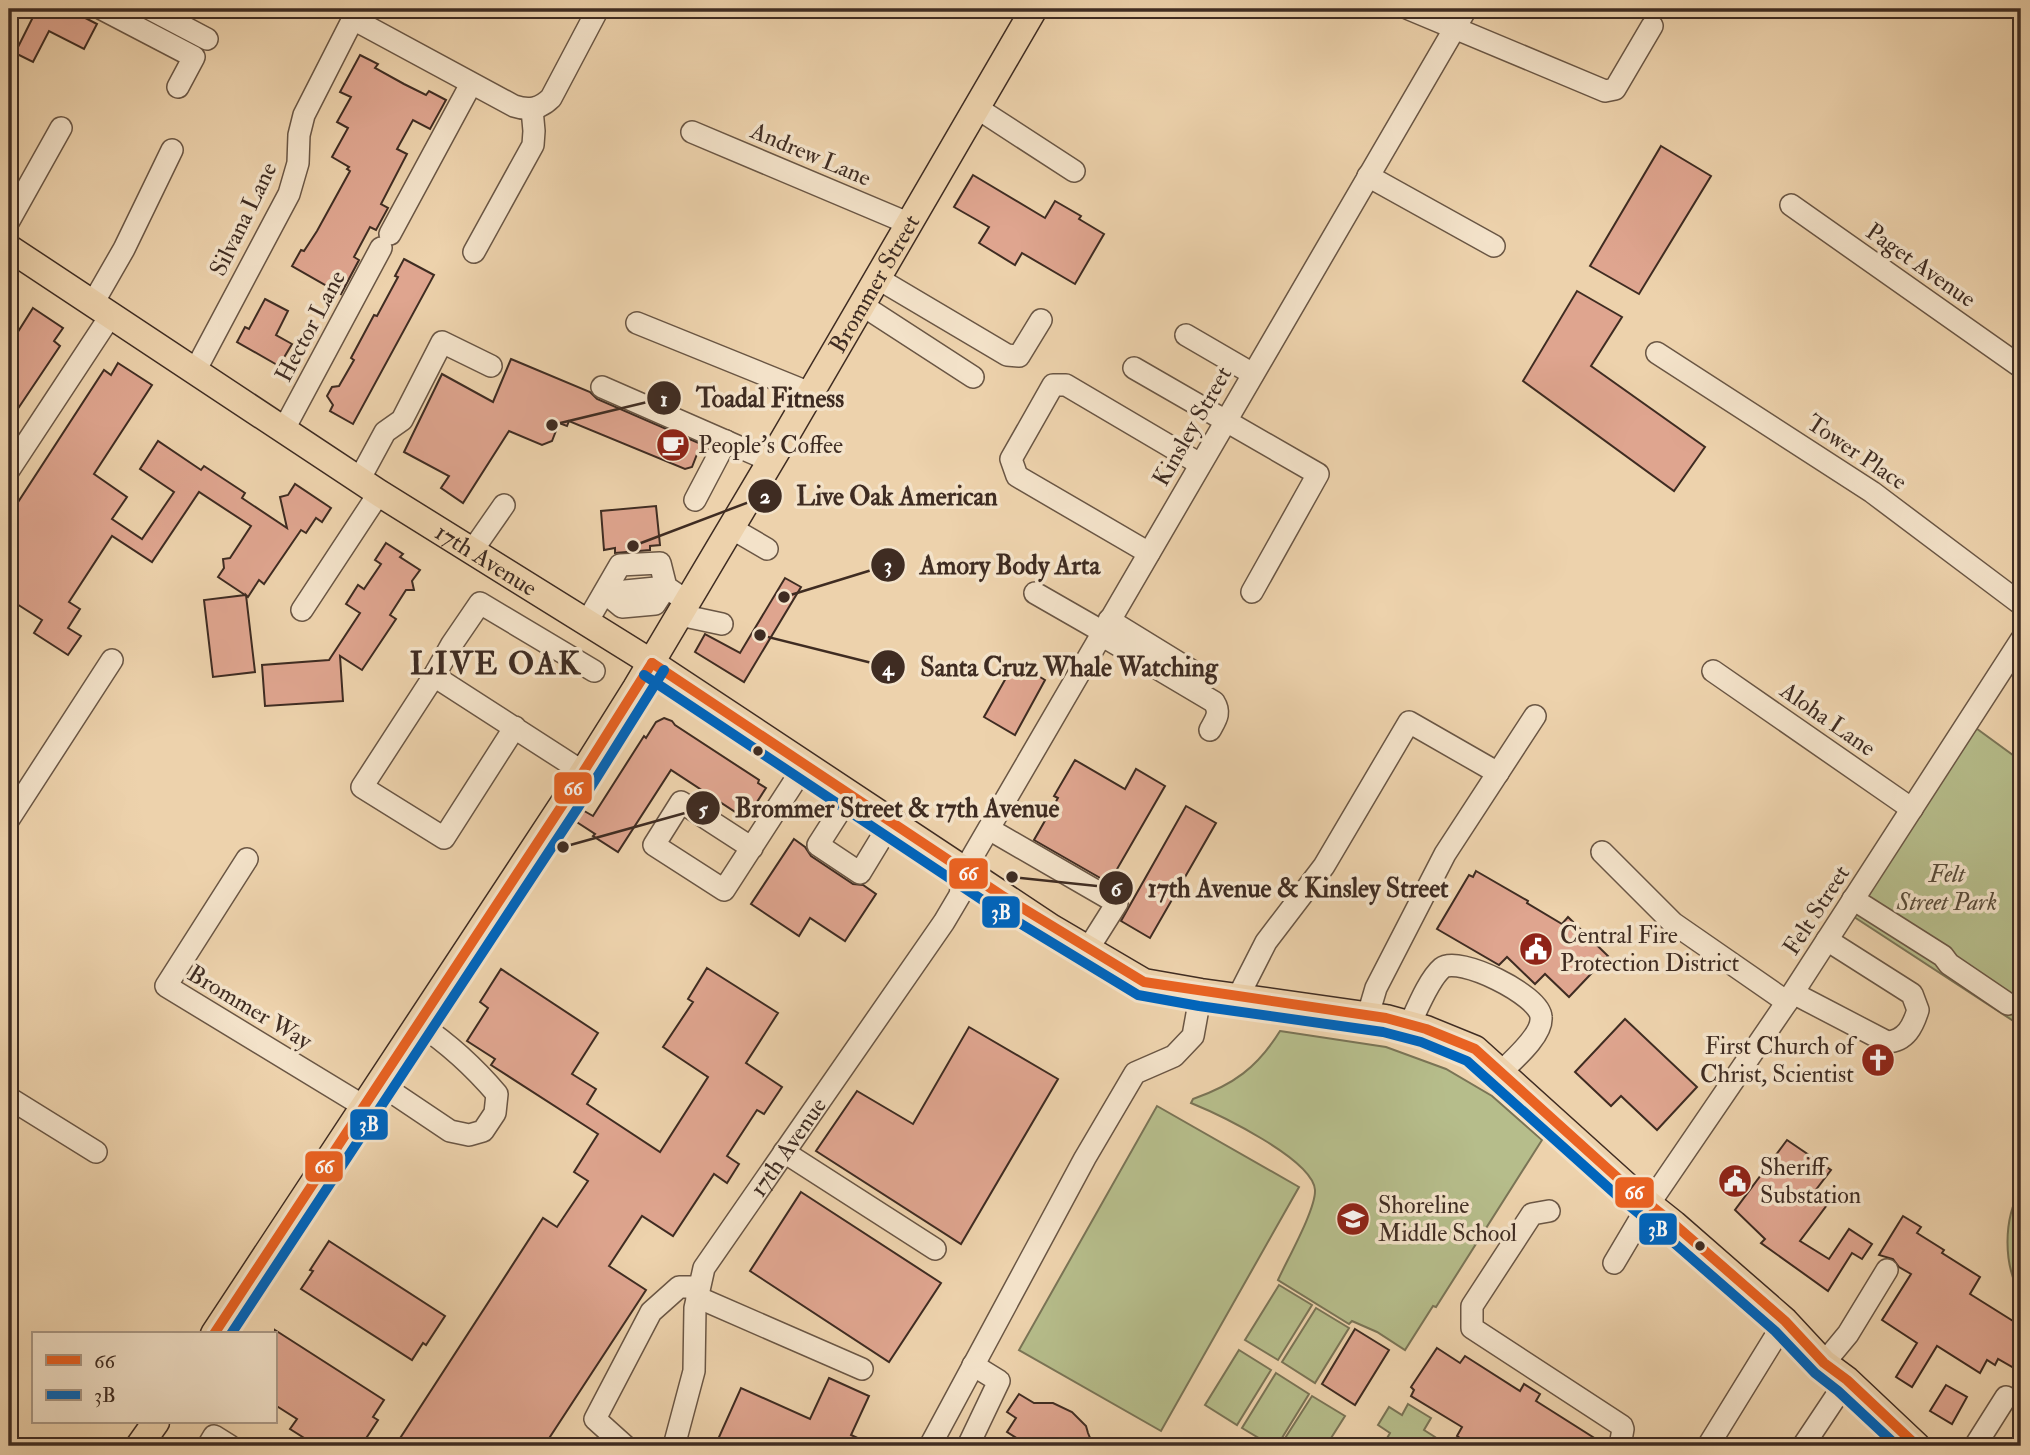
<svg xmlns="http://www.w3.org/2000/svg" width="2030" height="1455" font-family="'IM FELL Double Pica',serif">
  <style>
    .green { fill: #b6bd8b; stroke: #7a7456; stroke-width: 2 }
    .building { fill: #dfa58f; stroke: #3f2c22; stroke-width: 2 }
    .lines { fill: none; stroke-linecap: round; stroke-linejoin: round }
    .minor-casing { stroke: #6a5644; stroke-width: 24 }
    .major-casing { stroke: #3f2c22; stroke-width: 29 }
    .minor { stroke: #f3e2c9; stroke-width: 21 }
    .major { stroke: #edd2ac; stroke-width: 26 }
    .bus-1-casing { stroke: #f3e2c9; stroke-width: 16 }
    .bus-2-casing { stroke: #f3e2c9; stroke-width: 16 }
    .bus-1 { stroke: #e96222; stroke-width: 10 }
    .bus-2 { stroke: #0065bd; stroke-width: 10 }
    .bus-dot { fill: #3f2c22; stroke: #f3e2c9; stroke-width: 2.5 }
    .labels { text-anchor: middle; stroke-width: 7; stroke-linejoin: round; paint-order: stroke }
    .street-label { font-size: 24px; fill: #3f2c22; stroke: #f3e2c9 }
    .poi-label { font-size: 24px; fill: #3f2c22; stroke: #f3e2c9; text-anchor: start }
    .park-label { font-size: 24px; font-style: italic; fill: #574937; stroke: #f3e2c9 }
    .district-label { font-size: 32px; font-weight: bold; letter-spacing: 2px; fill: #3f2c22; stroke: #f3e2c9 }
    .leader { fill: none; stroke: #3f2c22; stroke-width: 2.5 }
    .callout-dot { fill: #3f2c22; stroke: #f3e2c9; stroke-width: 2.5 }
    .mark-label { font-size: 21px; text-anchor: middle; font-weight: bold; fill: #fff }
    .callout-label { font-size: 26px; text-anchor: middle; font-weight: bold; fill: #3f2c22; stroke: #f3e2c9; stroke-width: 7; stroke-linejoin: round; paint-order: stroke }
    .line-badge { stroke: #f3e2c9; stroke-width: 2.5 }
    .badge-label { font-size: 19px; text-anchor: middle; font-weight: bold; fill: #fff }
  </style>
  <rect width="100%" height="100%" fill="#edd2ac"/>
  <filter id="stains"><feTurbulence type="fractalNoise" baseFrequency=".00286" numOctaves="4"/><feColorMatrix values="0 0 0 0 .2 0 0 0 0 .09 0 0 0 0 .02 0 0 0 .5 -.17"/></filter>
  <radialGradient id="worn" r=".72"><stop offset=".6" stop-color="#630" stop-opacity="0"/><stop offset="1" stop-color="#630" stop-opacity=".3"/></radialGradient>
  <!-- green -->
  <g class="green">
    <polygon points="1969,723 2021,761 2021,1026 1845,911"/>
    <path d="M1280 1031 1386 1047 1446 1069 1492 1096 1542 1140 1436 1307 1433 1306 1405 1350 1377 1332 1352 1321 1349 1324 1278 1280C1287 1260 1316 1209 1315 1190 1313 1159 1218 1114 1191 1103L1193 1099C1233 1085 1257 1068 1280 1031Z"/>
    <polygon points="1157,1106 1299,1187 1161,1431 1019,1350"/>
    <path d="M2021 1189V1295C2003 1265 2003 1219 2021 1189Z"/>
    <polygon points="1279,1285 1312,1305 1278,1360 1245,1340"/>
    <polygon points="1316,1308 1349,1328 1315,1383 1282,1362"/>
    <polygon points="1239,1350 1271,1370 1237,1425 1205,1405"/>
    <polygon points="1276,1373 1309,1394 1277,1446 1272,1446 1242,1428"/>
    <polygon points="1312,1396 1345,1416 1326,1446 1280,1446"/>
    <polygon points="1408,1404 1431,1418 1424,1430 1435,1437 1429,1446 1385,1446 1383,1445 1390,1433 1378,1425 1389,1407 1402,1415"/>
  </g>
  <!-- building -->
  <g class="building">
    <polygon points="37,9 68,9 97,24 84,49 49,31 33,62 15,53"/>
    <polygon points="360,55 378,64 375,68 404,84 426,95 429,91 446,100 430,129 413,120 397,149 407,154 381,204 388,208 376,230 370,227 354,257 359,260 341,294 292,266 301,250 304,251 317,231 350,171 347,169 349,167 332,157 348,128 337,122 351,97 340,92"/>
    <polygon points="1661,146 1711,176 1639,294 1590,266"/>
    <polygon points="973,175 1045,218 1055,201 1081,216 1079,219 1104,234 1075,284 1022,253 1015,265 979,243 989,227 954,207"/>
    <polygon points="404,259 434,275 353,424 330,411 333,405 327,396 332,387 339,386 354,360 351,358 374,315 377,316 398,277 395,276"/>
    <polygon points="1577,291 1622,317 1591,366 1705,447 1674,491 1523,381"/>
    <polygon points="265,299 288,311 276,335 292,344 279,366 237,342 245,327 249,329"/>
    <polygon points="33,308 63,328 54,341 60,346 9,422 9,346"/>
    <polygon points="511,359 590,392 597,399 701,444 692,467 685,469 569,421 567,426 559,423 552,441 542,445 509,431 463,503 441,488 449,476 404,452 442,374 493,402"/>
    <polygon points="118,363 152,385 94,474 127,497 112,519 142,539 174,492 140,469 158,441 201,470 204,466 245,493 242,498 287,528 280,497 288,495 295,484 331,508 322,522 316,518 306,533 301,530 264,584 259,580 248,597 246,595 255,672 213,677 204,600 245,595 218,577 224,568 223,559 230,558 251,526 199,492 152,562 112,536 69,602 80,609 68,628 81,636 68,655 34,633 42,620 9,599 9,516 104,370 111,375"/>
    <polygon points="656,506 660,545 650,546 650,550 615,553 615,548 604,550 601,511"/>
    <polygon points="386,543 403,554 400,557 420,570 412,581 414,590 406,590 390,615 396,619 362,670 340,656 343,701 265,706 262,665 329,660 360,613 346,604 358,585 364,589 381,564 375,560"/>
    <polygon points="785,578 801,587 744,682 695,652 705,634 740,653"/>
    <polygon points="1015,662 1045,680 1015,735 984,717"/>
    <polygon points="664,718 672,721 675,725 759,780 758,783 766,788 746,819 671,770 618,852 593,836 595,834 572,819 579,808 593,816 644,736 646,738 656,722"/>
    <polygon points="1075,760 1125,789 1136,769 1165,786 1109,883 1034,840 1058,798 1054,796"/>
    <polygon points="1186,806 1216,823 1150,938 1121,921"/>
    <polygon points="794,839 805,847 811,856 853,884 863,885 876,894 845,941 810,918 799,936 751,904"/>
    <polygon points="1476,871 1528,901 1527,903 1562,924 1568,917 1608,956 1569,997 1545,974 1535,984 1507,957 1499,965 1437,929 1469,875 1473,877"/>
    <polygon points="707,968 778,1013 746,1063 782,1087 764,1114 757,1110 727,1156 739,1164 727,1183 714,1174 673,1236 642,1216 609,1266 646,1290 544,1446 395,1446 543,1218 557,1227 588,1181 574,1172 598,1134 491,1065 495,1059 467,1041 488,1008 480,1002 501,969 598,1033 572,1074 596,1089 587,1104 660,1152 708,1077 663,1047 693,1002 688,999"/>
    <polygon points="1625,1019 1697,1087 1657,1130 1621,1096 1611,1106 1575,1072"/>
    <polygon points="969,1027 1058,1079 961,1244 816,1151 857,1091 913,1124"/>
    <polygon points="1787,1140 1831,1170 1815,1191 1830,1201 1800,1241 1829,1259 1849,1229 1872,1244 1862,1259 1852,1253 1828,1291 1761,1243 1765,1239 1735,1210"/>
    <polygon points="801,1192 941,1283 889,1362 750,1271"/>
    <polygon points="1903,1216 1921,1227 1917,1233 1944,1250 1942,1253 1980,1277 1970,1294 2021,1326 2021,1372 1998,1359 1995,1365 1987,1360 1980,1373 1937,1346 1912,1387 1896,1377 1917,1343 1882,1320 1911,1274 1899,1267 1893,1259 1879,1255"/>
    <polygon points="329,1241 445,1316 426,1345 423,1343 412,1360 301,1289 313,1271 310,1270"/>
    <polygon points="1355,1329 1389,1350 1355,1405 1322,1384"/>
    <polygon points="275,1330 384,1400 373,1417 378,1420 361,1446 317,1446 290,1429 297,1419 275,1405"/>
    <polygon points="1437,1348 1460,1363 1465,1356 1520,1391 1524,1384 1540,1394 1536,1401 1607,1446 1472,1446 1457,1436 1462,1427 1411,1396 1414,1390 1411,1387"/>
    <polygon points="829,1378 869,1396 851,1435 875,1446 715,1446 741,1388 810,1419"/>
    <polygon points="1946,1385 1967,1397 1952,1424 1930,1411"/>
    <polygon points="1019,1394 1034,1403 1053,1403 1072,1412 1086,1426 1088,1433 1090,1438 1085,1446 1029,1446 1007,1432 1016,1418 1007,1412"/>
  </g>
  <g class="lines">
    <!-- minor casing -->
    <g class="minor-casing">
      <g id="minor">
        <polyline points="102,9 194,57 178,87"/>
        <polyline points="150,9 207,39"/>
        <polyline points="1409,9 1605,91 1615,89 1652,26"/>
        <path d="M353 19 514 106C529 111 540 109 551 98L598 9"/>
        <polyline points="977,108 1074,171"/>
        <polyline points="692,132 910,224"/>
        <polyline points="1368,176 1494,246"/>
        <polyline points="1791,205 2021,367"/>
        <polyline points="9,221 61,128"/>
        <polyline points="390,234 471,84"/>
        <polyline points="474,252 533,145 534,131 532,109"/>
        <polyline points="877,278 1007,355 1019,356 1041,320"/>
        <polyline points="93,303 124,249 172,150"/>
        <polyline points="862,305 973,377"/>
        <polyline points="637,323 810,393"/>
        <polyline points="1186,335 1253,374"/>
        <polyline points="1657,353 1872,492 2021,604"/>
        <polyline points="1134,368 1318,474 1252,592"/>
        <polyline points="195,371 289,194 298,163 299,135 304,115 358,9"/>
        <polyline points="602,387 771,461"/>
        <polyline points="284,429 381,248"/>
        <polyline points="9,470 111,315"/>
        <polyline points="359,480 385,432 402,420 442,342 491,366"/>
        <polyline points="695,500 726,441"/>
        <polyline points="731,528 767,549"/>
        <polyline points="472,551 504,505"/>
        <polyline points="1149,553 1017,476 1011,459 1053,385 1066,385 1200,464"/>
        <polyline points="605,593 622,607 655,604 666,587"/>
        <polyline points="605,593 666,587"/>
        <polyline points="1035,593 1103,632"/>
        <polyline points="302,610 379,493"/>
        <polyline points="680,615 722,624"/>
        <polyline points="1109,620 1205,679"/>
        <polyline points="587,622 620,565 660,563 666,587 688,602"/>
        <path d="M1101 635 1214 702C1221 713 1216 719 1210 730"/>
        <polyline points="1713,671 1912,809"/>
        <polyline points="434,676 452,644 480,603 594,671"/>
        <polyline points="515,727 444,838 362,787 434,676 583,772"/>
        <polyline points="850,795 818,845 860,873 891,822"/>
        <polyline points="9,819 112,660"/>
        <polyline points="989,829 1117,903 1088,949"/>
        <polyline points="752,848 681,802 654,845 724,890 805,765"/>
        <polyline points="1602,852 1673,923 1787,1002"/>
        <polyline points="247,859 166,986 365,1107"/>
        <polyline points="1853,899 1943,956 1949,964 2008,1004"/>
        <path d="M1793 993 1887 1042C1906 1041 1913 1026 1918 1010L1912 994 1827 940"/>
        <polyline points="1238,997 1266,942 1324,866 1409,722 1498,773"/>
        <polyline points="1368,1015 1376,988 1445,854 1535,716"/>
        <path d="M1410 1024C1417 1009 1429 979 1442 968 1458 955 1540 995 1541 1017 1543 1035 1513 1060 1501 1072"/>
        <path d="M380 1084 450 1131 469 1135 483 1131 495 1113 497 1094C474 1067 449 1044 419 1024"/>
        <polyline points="9,1098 96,1152"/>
        <polyline points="784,1152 935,1249"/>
        <polyline points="1549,1211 1532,1214 1472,1306 1472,1328 1622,1426 1623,1429 1620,1446"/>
        <polyline points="1614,1263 1649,1204 1787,1002 2021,640"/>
        <polyline points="697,1297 862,1369"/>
        <polyline points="1824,1363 1848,1334 1887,1270"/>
        <polyline points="208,1446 214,1436 230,1446"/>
        <polyline points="625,1446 595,1419 651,1312 679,1287 699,1287"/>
        <path id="s1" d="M674 1446 694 1371 695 1308 704 1268 944 922 960 895 964 871 1466 9"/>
        <polyline points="930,1446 1085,1158 1135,1073 1174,1056 1193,1036 1201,992"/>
        <polyline points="968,1446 999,1381 973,1365"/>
        <polyline points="1708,1446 1785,1321"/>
        <polyline points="1803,1446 1847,1380"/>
        <polyline points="1975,1446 2006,1397"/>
      </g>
    </g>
    <!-- major casing -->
    <g class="major-casing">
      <g id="major">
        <path id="s2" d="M9 248 379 493 652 663 1052 928 1144 982 1201 992 1386 1018 1426 1029 1475 1049 1630 1189 1674 1224 1785 1321 1824 1363 1847 1380 1917 1446"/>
        <path id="s3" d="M214 1334 565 801 636 688 785 437 1034 9"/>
        <polyline points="139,1446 156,1422"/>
      </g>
    </g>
    <!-- minor -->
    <use href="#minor" class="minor"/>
    <!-- major -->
    <use href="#major" class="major"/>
    <!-- bus-1 casing -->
    <g class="bus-1-casing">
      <g id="bus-1">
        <polyline points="652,663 1001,895 1144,982 1386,1018 1426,1029 1475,1049 1630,1189 1674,1224 1785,1321 1824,1363 1847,1380 1917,1446"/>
        <polyline points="214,1334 565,801 652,663"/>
      </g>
    </g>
    <!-- bus-2 casing -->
    <g class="bus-2-casing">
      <g id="bus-2">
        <polyline points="644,675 993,907 1138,995 1199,1006 1383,1032 1421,1042 1467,1061 1621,1199 1665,1235 1775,1331 1815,1373 1838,1391 1897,1446"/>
        <polyline points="231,1334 577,809 664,670"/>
      </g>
    </g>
    <!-- bus-1 -->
    <use href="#bus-1" class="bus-1"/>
    <!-- bus-2 -->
    <use href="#bus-2" class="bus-2"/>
  </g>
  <!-- icons -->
  <defs>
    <g id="cafe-disc" transform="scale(1.75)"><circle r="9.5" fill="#8f2418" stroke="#f3e2c9"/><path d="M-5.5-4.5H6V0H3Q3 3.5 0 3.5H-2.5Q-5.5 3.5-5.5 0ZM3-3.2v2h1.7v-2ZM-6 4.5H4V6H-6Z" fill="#fff"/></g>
    <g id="civic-disc" transform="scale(1.75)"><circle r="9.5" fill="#8f2418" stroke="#f3e2c9"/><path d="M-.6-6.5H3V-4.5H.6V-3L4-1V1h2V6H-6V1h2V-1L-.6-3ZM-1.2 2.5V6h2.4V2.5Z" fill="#fff"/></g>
    <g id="church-disc" transform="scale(1.75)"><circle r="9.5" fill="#8f2418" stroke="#f3e2c9"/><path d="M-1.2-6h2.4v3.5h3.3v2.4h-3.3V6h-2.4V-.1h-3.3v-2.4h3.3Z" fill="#fff"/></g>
    <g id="school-disc" transform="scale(1.75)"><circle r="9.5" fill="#8f2418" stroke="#f3e2c9"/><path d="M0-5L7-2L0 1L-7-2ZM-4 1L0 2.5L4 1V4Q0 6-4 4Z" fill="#fff"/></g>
  </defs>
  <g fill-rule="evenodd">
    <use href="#cafe-disc" x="673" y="445"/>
    <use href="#civic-disc" x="1536" y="949"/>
    <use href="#church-disc" x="1878" y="1060"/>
    <use href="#civic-disc" x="1735" y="1181"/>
    <use href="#school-disc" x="1353" y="1219"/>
  </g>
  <!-- markers -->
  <g class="bus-dot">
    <circle cx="758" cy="751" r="6"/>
    <circle cx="1700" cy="1246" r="6"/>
  </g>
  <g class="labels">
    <!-- street labels -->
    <g class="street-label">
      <text transform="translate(811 154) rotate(23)" y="8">Andrew Lane</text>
      <text transform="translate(243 219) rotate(-64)" y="8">Silvana Lane</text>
      <text transform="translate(1921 265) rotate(35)" y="8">Paget Avenue</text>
      <text dy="8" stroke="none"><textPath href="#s3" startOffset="1241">Brommer Street</textPath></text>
      <text transform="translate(310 326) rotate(-62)" y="8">Hector Lane</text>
      <text transform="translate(1192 426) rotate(-60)" y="8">Kinsley Street</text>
      <text transform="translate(1857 452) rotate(34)" y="8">Tower Place</text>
      <text dy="8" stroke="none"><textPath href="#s2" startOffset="570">17th Avenue</textPath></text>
      <text transform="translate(1828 719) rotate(35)" y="8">Aloha Lane</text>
      <text transform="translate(1816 910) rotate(-57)" y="8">Felt Street</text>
      <text transform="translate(250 1007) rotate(31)" y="8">Brommer Way</text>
      <text dy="8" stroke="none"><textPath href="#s1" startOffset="329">17th Avenue</textPath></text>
    </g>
    <!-- poi labels -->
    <g class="poi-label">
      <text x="698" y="453">People's Coffee</text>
      <text x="1560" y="943">Central Fire<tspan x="1560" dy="28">Protection District</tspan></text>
      <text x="1854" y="1054" text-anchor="end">First Church of<tspan x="1854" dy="28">Christ, Scientist</tspan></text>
      <text x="1760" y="1175">Sheriff<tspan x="1760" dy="28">Substation</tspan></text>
      <text x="1378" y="1213">Shoreline<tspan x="1378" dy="28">Middle School</tspan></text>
    </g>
    <!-- park labels -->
    <g class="park-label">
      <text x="1947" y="882">Felt<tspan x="1947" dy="28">Street Park</tspan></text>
    </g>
    <!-- district labels -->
    <g class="district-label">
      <text x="496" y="674">LIVE OAK</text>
    </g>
  </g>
  <!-- callouts -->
  <path class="leader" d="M552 425L664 398M633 546L765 496M784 597L888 565M760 635L888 667M563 847L703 808M1012 877L1116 888"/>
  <g class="callout-dot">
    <circle cx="552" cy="425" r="7"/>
    <circle cx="633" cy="546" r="7"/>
    <circle cx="784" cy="597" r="7"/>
    <circle cx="760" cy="635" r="7"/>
    <circle cx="563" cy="847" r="7"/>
    <circle cx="1012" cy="877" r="7"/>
    <circle cx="664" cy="398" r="18"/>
    <circle cx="765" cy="496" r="18"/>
    <circle cx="888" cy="565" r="18"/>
    <circle cx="888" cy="667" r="18"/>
    <circle cx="703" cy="808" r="18"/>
    <circle cx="1116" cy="888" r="18"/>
  </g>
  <g class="mark-label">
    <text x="664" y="406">1</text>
    <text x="765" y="503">2</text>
    <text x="888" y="572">3</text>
    <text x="888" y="675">4</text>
    <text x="703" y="816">5</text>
    <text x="1116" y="896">6</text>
  </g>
  <g class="callout-label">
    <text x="770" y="407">Toadal Fitness</text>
    <text x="897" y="505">Live Oak American</text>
    <text x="1010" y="574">Amory Body Arta</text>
    <text x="1069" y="676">Santa Cruz Whale Watching</text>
    <text x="897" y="817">Brommer Street &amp; 17th Avenue</text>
    <text x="1298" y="897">17th Avenue &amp; Kinsley Street</text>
  </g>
  <g class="line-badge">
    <rect x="553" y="771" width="40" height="34" rx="7" fill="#e96222"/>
    <rect x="948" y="857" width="41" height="33" rx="7" fill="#e96222"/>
    <rect x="981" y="895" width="40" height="34" rx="7" fill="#0065bd"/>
    <rect x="349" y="1108" width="40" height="33" rx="7" fill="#0065bd"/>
    <rect x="304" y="1150" width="40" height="33" rx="7" fill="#e96222"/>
    <rect x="1614" y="1176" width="41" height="33" rx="7" fill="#e96222"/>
    <rect x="1638" y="1212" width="40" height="34" rx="7" fill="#0065bd"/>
  </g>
  <g class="badge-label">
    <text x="573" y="795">66</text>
    <text x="968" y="880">66</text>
    <text x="1001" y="919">3B</text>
    <text x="369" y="1131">3B</text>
    <text x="324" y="1173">66</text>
    <text x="1634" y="1199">66</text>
    <text x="1658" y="1236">3B</text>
  </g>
  <!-- margin -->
  <rect width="2030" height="1455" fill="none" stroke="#edd2ac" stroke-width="35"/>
  <rect x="10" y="10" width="2009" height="1434" fill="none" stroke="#3f2c22" stroke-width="3.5"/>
  <rect x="18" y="18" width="1995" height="1420" fill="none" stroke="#3f2c22" stroke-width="2"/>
  <!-- legend -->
  <rect x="32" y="1332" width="245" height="91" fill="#f3e2c9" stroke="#ab9986" stroke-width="2"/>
  <rect x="46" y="1355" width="35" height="10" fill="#e96222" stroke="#ab9986" stroke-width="2"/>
  <text x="94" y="1368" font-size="21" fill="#3f2c22">66</text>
  <rect x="46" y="1390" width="35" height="10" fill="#0065bd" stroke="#ab9986" stroke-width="2"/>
  <text x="94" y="1402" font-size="21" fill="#3f2c22">3B</text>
  <rect width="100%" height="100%" filter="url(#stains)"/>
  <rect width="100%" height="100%" fill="url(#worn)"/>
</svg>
